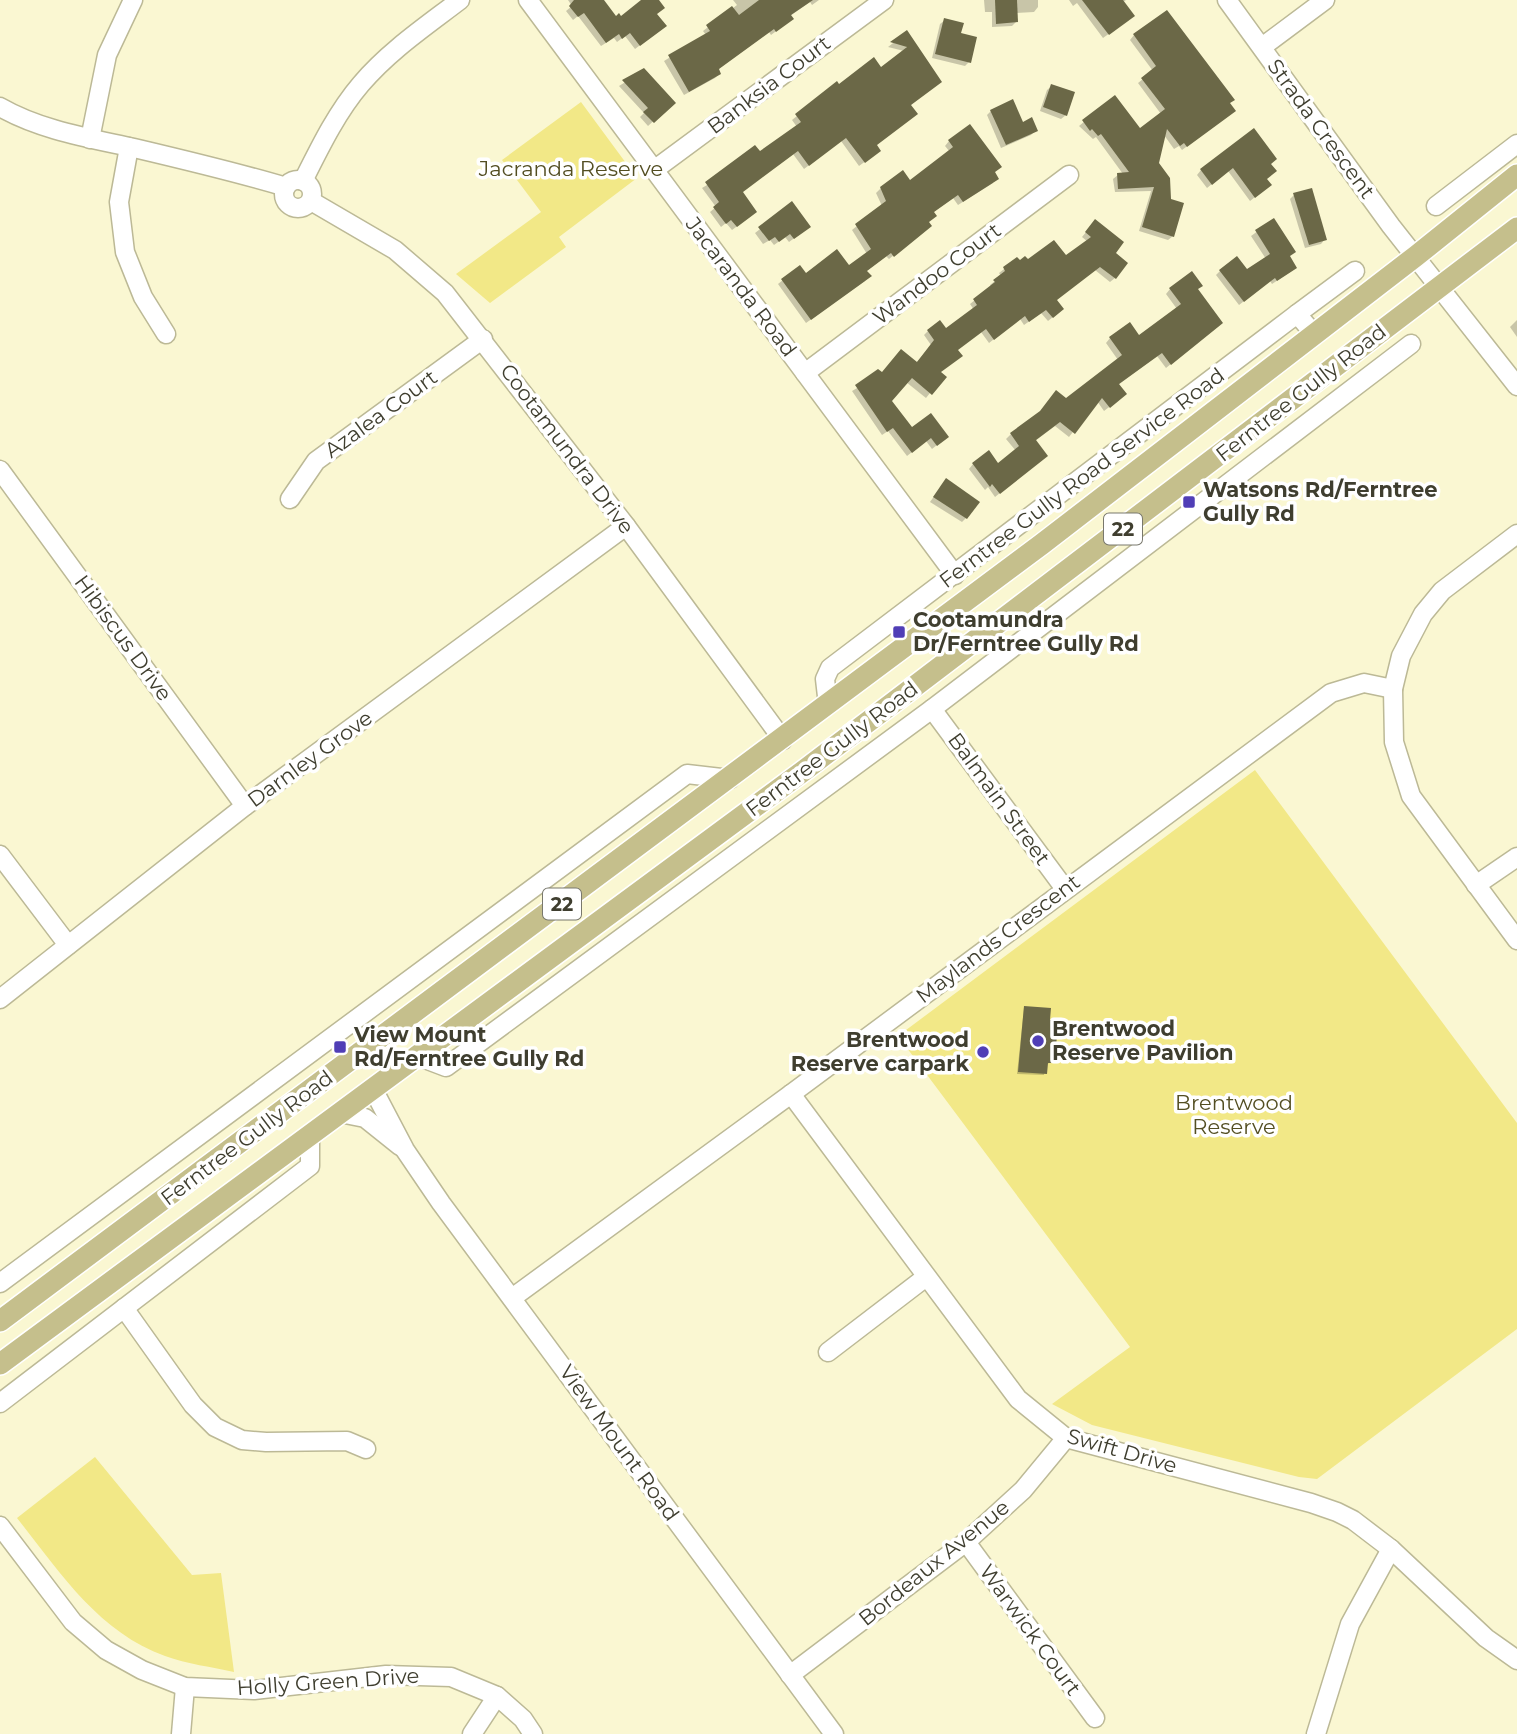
<svg xmlns="http://www.w3.org/2000/svg" width="1517" height="1734" font-family="Montserrat,sans-serif">
  <style>
    .green { fill: #f2e887 }
    .shadow { fill: #0003 }
    .building { fill: #6b6847 }
    .lines { fill: none; stroke-linecap: round; stroke-linejoin: round }
    .minor-casing { stroke: #bcb996; stroke-width: 21 }
    .major-casing { stroke: #fff; stroke-width: 24 }
    .minor { stroke: #fff; stroke-width: 18 }
    .major { stroke: #c5bf8c; stroke-width: 21 }
    .poi-dot { fill: #503eb6; stroke: #fff; stroke-width: 2.5 }
    .labels { text-anchor: middle; stroke-width: 7; stroke-linejoin: round; paint-order: stroke }
    .shield { fill: #fff; stroke: #79786d; stroke-width: 2 }
    .shield-label { font-size: 19px; font-weight: bold; fill: #3f3e2f }
    .street-label { font-size: 21px; fill: #3f3e2f; stroke: #fff }
    .park-label { font-size: 21px; fill: #534e22; stroke: #fff }
    .poi-label { font-size: 21px; font-weight: bold; fill: #3f3e2f; stroke: #fff; text-anchor: start }
  </style>
  <rect width="100%" height="100%" fill="#faf7d2"/>
  <!-- green -->
  <g class="green">
    <polygon points="581,102 637,178 559,237 566,247 490,303 456,274 541,212 502,160"/>
    <polygon points="1255,770 1517,1123 1517,1329 1317,1479 1299,1477 1092,1425 1052,1404 1130,1347 898,1036"/>
    <path d="M95 1457 192 1575 221 1573 234 1672C212 1667 187 1664 165 1656 98 1632 59 1571 17 1518Z"/>
  </g>
  <!-- shadow -->
  <g class="shadow">
    <polygon points="568,0 601,0 615,18 620,18 644,0 657,0 655,14 660,30 635,49 625,36 617,42 614,38 601,46 578,16 573,20 566,11 572,6"/>
    <polygon points="733,0 819,0 812,5 810,2 790,16 787,23 771,35 769,32 717,70 719,74 715,78 684,95 664,61 706,35 703,31 737,5"/>
    <polygon points="984,0 1038,0 1038,7 1034,12 1016,13 1016,22 1012,26 992,27 992,12 985,12"/>
    <polygon points="1069,0 1126,0 1123,2 1128,20 1103,38 1077,3 1073,6"/>
    <polygon points="945,20 959,34 969,62 965,66 932,58 940,24"/>
    <polygon points="906,33 909,105 875,146 874,155 859,166 841,141 804,169 793,154 741,192 751,216 732,230 726,223 721,227 710,212 716,207 702,188 759,154 797,127 792,120 837,84 839,86 881,69 904,51 888,47"/>
    <polygon points="1134,35 1229,104 1229,115 1182,150 1179,146 1174,149 1164,135 1157,163 1173,236 1168,240 1139,231 1151,191 1115,192 1113,179 1118,175 1123,174 1096,137 1093,139 1079,126 1114,97 1140,130 1161,114 1138,83 1153,71 1130,40"/>
    <polygon points="643,71 673,103 648,126 640,117 644,113 619,86"/>
    <polygon points="1052,86 1066,115 1061,119 1040,111 1047,90"/>
    <polygon points="991,111 1022,124 1036,130 1031,135 1001,148 987,115"/>
    <polygon points="949,141 993,173 993,183 958,205 953,198 932,213 925,230 889,259 886,256 866,271 865,281 806,323 778,284 783,280 849,268 867,254 852,230 882,206 876,193 881,188 909,182 950,152 945,146"/>
    <polygon points="1269,164 1265,179 1265,189 1250,201 1228,171 1207,188 1197,175 1201,170"/>
    <polygon points="1294,195 1325,239 1321,244 1305,248 1290,199"/>
    <polygon points="792,204 804,231 789,242 785,237 774,245 770,240 763,244 755,233"/>
    <polygon points="1273,220 1288,257 1290,272 1272,284 1270,281 1239,305 1216,275 1220,271 1247,271 1266,259 1251,236"/>
    <polygon points="1091,226 1113,254 1115,278 1110,282 1095,270 1055,300 1058,313 1048,321 1041,313 1024,325 1020,319 989,343 981,332 956,350 932,375 930,393 926,398 906,382 890,401 912,430 942,441 932,449 926,441 907,456 888,431 882,435 852,391 881,374 916,363 931,345 924,335 928,331 946,331 974,310 970,304 991,287 990,285 1001,276 999,273 1017,259 1019,262 1066,258 1088,242 1082,237"/>
    <polygon points="1170,289 1196,290 1216,327 1166,368 1157,356 1118,385 1121,398 1104,411 1097,401 1069,437 1055,426 1035,441 1041,460 995,497 988,487 985,490 969,469 973,464 998,466 1016,451 1006,439 1011,434 1038,414 1066,400 1118,360 1106,343 1110,338 1129,324 1139,338 1177,309 1166,294"/>
    <polygon points="1517,320 1517,337 1510,327"/>
    <polygon points="942,485 966,518 962,522 930,502"/>
    <polygon points="1024,1008 1048,1022 1053,1062 1046,1064 1044,1075 1017,1074"/>
  </g>
  <!-- building -->
  <g class="building">
    <polygon points="574,0 604,0 616,16 619,13 621,16 641,0 659,0 665,8 657,14 667,26 640,46 630,33 622,39 619,34 606,43 584,13 578,17 569,6"/>
    <polygon points="759,0 813,0 791,15 794,19 776,32 774,29 719,69 721,74 689,92 668,55 710,31 706,25 732,6 739,15"/>
    <polygon points="995,0 1017,0 1018,22 996,24"/>
    <polygon points="1082,0 1123,0 1135,16 1109,35"/>
    <polygon points="1167,10 1235,100 1230,103 1236,111 1187,147 1184,143 1180,146 1167,129 1159,163 1170,178 1171,199 1184,203 1174,237 1142,227 1154,187 1118,189 1117,173 1129,172 1101,134 1098,136 1092,129 1090,131 1082,120 1115,95 1140,128 1165,109 1141,78 1156,66 1133,34"/>
    <polygon points="944,18 964,23 961,33 977,37 971,63 935,54"/>
    <polygon points="907,30 942,82 911,105 918,114 877,145 881,151 865,163 846,138 809,166 798,151 743,192 757,212 737,227 731,220 726,224 713,207 719,202 705,182 755,145 760,151 801,122 795,114 837,81 839,84 874,57 881,67 907,47 890,42"/>
    <polygon points="644,68 676,103 654,123 643,112 648,108 622,80"/>
    <polygon points="1051,84 1075,92 1067,116 1043,107"/>
    <polygon points="1013,99 1023,122 1032,117 1038,131 1006,145 990,110"/>
    <polygon points="970,124 1002,167 995,172 999,179 963,202 958,195 934,212 937,216 929,222 932,226 894,257 891,253 867,271 872,276 811,320 781,279 800,265 806,273 837,249 849,265 871,249 855,224 886,201 880,187 903,170 910,180 953,147 948,140"/>
    <polygon points="1254,128 1277,159 1271,164 1277,171 1267,179 1272,185 1255,198 1233,168 1212,185 1200,169"/>
    <polygon points="1312,188 1327,240 1309,245 1293,193"/>
    <polygon points="792,201 811,227 794,239 790,234 779,242 775,237 769,241 758,227"/>
    <polygon points="1274,218 1296,252 1290,256 1297,268 1277,281 1275,278 1244,302 1219,270 1237,256 1247,269 1270,254 1255,230"/>
    <polygon points="1095,219 1124,242 1116,253 1128,263 1116,279 1100,267 1057,300 1064,309 1053,318 1046,310 1029,322 1025,316 994,340 986,329 958,350 963,356 941,372 947,377 932,395 912,378 892,401 912,427 931,413 949,437 937,446 931,438 912,453 893,428 887,432 855,385 878,369 882,372 901,349 917,362 934,340 927,330 940,320 946,328 977,305 973,299 995,282 993,280 1005,271 1003,267 1017,257 1020,260 1025,256 1028,259 1054,240 1066,255 1091,237 1085,232"/>
    <polygon points="1192,271 1203,286 1198,289 1223,323 1171,365 1162,353 1119,384 1127,394 1110,408 1102,398 1075,434 1060,422 1036,440 1048,456 1000,494 992,484 990,487 972,463 989,450 998,463 1019,446 1010,433 1040,411 1056,390 1066,398 1122,355 1109,337 1130,322 1139,335 1181,304 1169,288"/>
    <polygon points="946,478 980,502 967,519 933,497"/>
    <polygon points="1024,1006 1051,1008 1050,1020 1058,1020 1055,1063 1048,1063 1047,1074 1018,1072"/>
  </g>
  <g class="lines">
    <!-- minor casing -->
    <g class="minor-casing">
      <g id="minor">
        <polyline points="528,0 955,575"/>
        <polyline points="1227,0 1391,226 1517,386"/>
        <polyline points="1262,47 1325,0"/>
        <path d="M0 107C40 130 89 138 134 148 185 160 236 172 286 187"/>
        <polyline points="90,139 107,55 133,0"/>
        <polyline points="129,147 119,202 125,252 143,297 166,334"/>
        <polyline points="654,170 884,0"/>
        <circle cx="298" cy="194" r="14"/>
        <path d="M303 181C320 147 337 112 361 84 389 51 426 26 460 0"/>
        <polyline points="311,201 395,250 445,293 626,526 783,740"/>
        <polyline points="1436,206 1517,144"/>
        <polyline points="1297,314 1355,271"/>
        <polyline points="805,373 1069,175"/>
        <polyline points="0,470 245,806"/>
        <polyline points="290,499 316,461 483,339"/>
        <polyline points="1517,534 1442,591 1423,614 1401,656 1393,689 1394,742 1411,796 1517,940"/>
        <polyline points="828,705 825,679 830,668 1297,314 1315,335"/>
        <polyline points="932,709 1065,889"/>
        <polyline points="0,855 68,945"/>
        <polyline points="1476,885 1517,857"/>
        <polyline points="0,999 245,806 626,526"/>
        <polyline points="417,1056 446,1067 932,709 1411,344"/>
        <polyline points="373,1089 405,1150 441,1203 834,1734"/>
        <polyline points="791,1094 1018,1399 1066,1438 1311,1503 1337,1512 1353,1520 1391,1549 1486,1638 1517,1660"/>
        <polyline points="340,1113 365,1118 400,1146"/>
        <polyline points="0,1283 687,774 730,779"/>
        <polyline points="512,1298 791,1094 1331,693 1364,683 1393,689"/>
        <polyline points="124,1308 193,1405 215,1427 242,1440 266,1442 347,1441 366,1449"/>
        <polyline points="828,1352 926,1277"/>
        <polyline points="0,1403 310,1166 310,1135"/>
        <polyline points="0,1526 73,1622 106,1650 142,1670 185,1687 254,1690 386,1675 451,1677 497,1696 523,1719 533,1734"/>
        <polyline points="966,1542 1095,1718"/>
        <polyline points="790,1675 966,1542 1023,1490 1066,1438"/>
        <polyline points="181,1734 185,1687"/>
        <polyline points="472,1734 497,1696"/>
        <polyline points="1316,1734 1350,1624 1391,1549"/>
      </g>
    </g>
    <!-- major casing -->
    <g class="major-casing">
      <g id="major">
        <polyline points="0,1321 1042,544 1416,256 1517,175"/>
        <polyline points="0,1364 806,769 1517,228"/>
      </g>
    </g>
    <!-- minor -->
    <use href="#minor" class="minor"/>
    <!-- major -->
    <use href="#major" class="major"/>
  </g>
  <!-- markers -->
  <g class="poi-dot">
    <rect x="1182" y="495" width="14" height="14" rx="3.5"/>
    <rect x="892" y="625" width="14" height="14" rx="3.5"/>
    <circle cx="1038" cy="1041" r="7"/>
    <rect x="333" y="1040" width="14" height="14" rx="3.5"/>
    <circle cx="983" cy="1052" r="7"/>
  </g>
  <g class="labels">
    <!-- shield labels -->
    <g class="shield">
      <rect x="1104" y="513.5" width="38" height="31" rx="5"/>
      <rect x="543" y="888.5" width="38" height="31" rx="5"/>
    </g>
    <g class="shield-label">
      <text x="1123" y="536">22</text>
      <text x="562" y="911">22</text>
    </g>
    <!-- street labels -->
    <g class="street-label">
      <text transform="translate(769 85) rotate(-37)" y="7">Banksia Court</text>
      <text transform="translate(1321 129) rotate(54)" y="7">Strada Crescent</text>
      <text transform="translate(937 274) rotate(-37)" y="7">Wandoo Court</text>
      <text transform="translate(741 287) rotate(53)" y="7">Jacaranda Road</text>
      <text transform="translate(1301 393) rotate(-38)" y="7">Ferntree Gully Road</text>
      <text transform="translate(381 414) rotate(-36)" y="7">Azalea Court</text>
      <text transform="translate(567 449) rotate(53)" y="7">Cootamundra Drive</text>
      <text transform="translate(1082 478) rotate(-37)" y="7">Ferntree Gully Road Service Road</text>
      <text transform="translate(123 638) rotate(54)" y="7">Hibiscus Drive</text>
      <text transform="translate(832 749) rotate(-37)" y="7">Ferntree Gully Road</text>
      <text transform="translate(310 759) rotate(-36)" y="7">Darnley Grove</text>
      <text transform="translate(999 799) rotate(54)" y="7">Balmain Street</text>
      <text transform="translate(998 939) rotate(-37)" y="7">Maylands Crescent</text>
      <text transform="translate(247 1138) rotate(-37)" y="7">Ferntree Gully Road</text>
      <text transform="translate(619 1443) rotate(54)" y="7">View Mount Road</text>
      <text transform="translate(1122 1451) rotate(16)" y="7">Swift Drive</text>
      <text transform="translate(934 1563) rotate(-39)" y="7">Bordeaux Avenue</text>
      <text transform="translate(1030 1630) rotate(54)" y="7">Warwick Court</text>
      <text transform="translate(328 1682) rotate(-4)" y="7">Holly Green Drive</text>
    </g>
    <!-- park labels -->
    <g class="park-label">
      <text x="571" y="176">Jacranda Reserve</text>
      <text x="1234" y="1110">Brentwood<tspan x="1234" dy="24">Reserve</tspan></text>
    </g>
    <!-- poi labels -->
    <g class="poi-label">
      <text x="1203" y="497">Watsons Rd/Ferntree<tspan x="1203" dy="24">Gully Rd</tspan></text>
      <text x="913" y="627">Cootamundra<tspan x="913" dy="24">Dr/Ferntree Gully Rd</tspan></text>
      <text x="1052" y="1036">Brentwood<tspan x="1052" dy="24">Reserve Pavilion</tspan></text>
      <text x="354" y="1042">View Mount<tspan x="354" dy="24">Rd/Ferntree Gully Rd</tspan></text>
      <text x="969" y="1047" text-anchor="end">Brentwood<tspan x="969" dy="24">Reserve carpark</tspan></text>
    </g>
  </g>
</svg>
